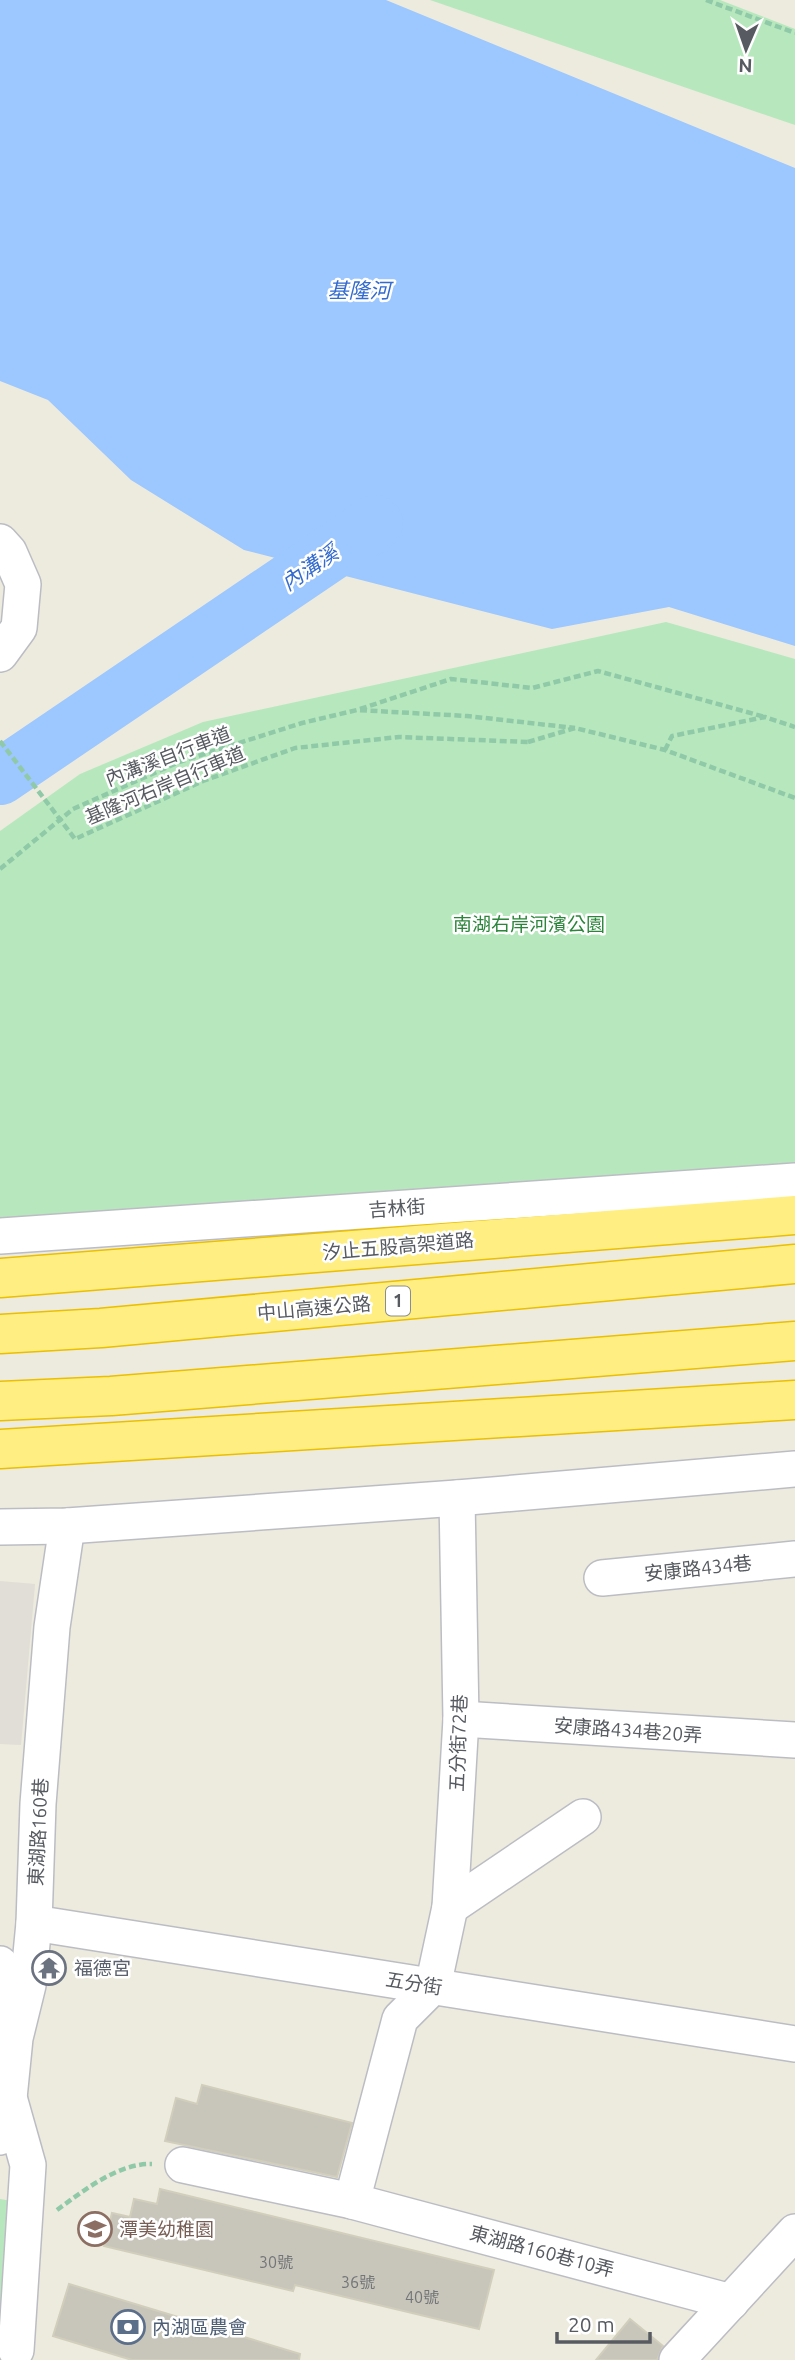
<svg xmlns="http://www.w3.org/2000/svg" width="795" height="2360" font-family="Ubuntu,'Noto Sans TC',sans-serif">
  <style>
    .industrial { fill: #e0ded6 }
    .green { fill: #b7e8bd }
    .water { fill: #9cc7ff }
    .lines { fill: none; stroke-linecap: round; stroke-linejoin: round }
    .river { stroke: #9cc7ff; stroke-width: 56 }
    .building { fill: #c8c5bb; stroke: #d2cebc; stroke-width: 2 }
    .minor-casing { stroke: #bcbdc4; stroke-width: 38 }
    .highway-casing { stroke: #ebbe00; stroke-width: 41 }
    .path { stroke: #90c9a7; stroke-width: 4.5; stroke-dasharray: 7 3.5; stroke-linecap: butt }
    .minor { stroke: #fff; stroke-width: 35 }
    .highway { stroke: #ffef83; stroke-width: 38 }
    .path-bridge { stroke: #90c9a7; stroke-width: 4.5; stroke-dasharray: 7 3.5; stroke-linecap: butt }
    .labels { text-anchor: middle; stroke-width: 5; stroke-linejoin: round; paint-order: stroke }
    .number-label { font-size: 16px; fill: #737678 }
    .shield { fill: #fff; stroke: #898c90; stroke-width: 2 }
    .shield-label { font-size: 18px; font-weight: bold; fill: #575b61 }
    .street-label { font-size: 19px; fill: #575b61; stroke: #fff }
    .park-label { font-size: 19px; fill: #2b853b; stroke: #fff }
    .worship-label { font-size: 19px; fill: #5b616d; stroke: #fff; text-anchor: start }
    .education-label { font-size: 19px; fill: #785e54; stroke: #fff; text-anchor: start }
    .service-label { font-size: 19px; fill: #4e5e75; stroke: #fff; text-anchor: start }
    .water-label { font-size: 21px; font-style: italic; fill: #336bce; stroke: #fff }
  </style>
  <rect width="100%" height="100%" fill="#edebde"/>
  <!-- industrial -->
  <polygon class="industrial" points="0,1581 35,1584 21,1745 0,1744"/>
  <!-- green -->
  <g class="green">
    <polygon points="430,0 720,0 795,29 795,125"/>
    <polygon points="666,622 795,659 795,1168 0,1227 0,831 80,774 203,722"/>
    <polygon points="0,2199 12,2201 9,2300 0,2305"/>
  </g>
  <!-- water -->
  <polygon class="water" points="0,0 386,0 795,168 795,646 669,607 552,629 244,550 131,480 48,400 0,381"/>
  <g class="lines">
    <!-- river -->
    <polyline class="river" points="0,777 375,523"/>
  </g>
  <!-- building -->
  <g class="building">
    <polygon points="202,2085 352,2123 337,2177 165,2141 176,2098 197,2104"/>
    <polygon points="160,2189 494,2270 479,2329 295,2285 293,2291 104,2246 112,2213 130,2217 134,2199 157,2204"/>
    <polygon points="69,2284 300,2354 299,2360 132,2360 53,2336"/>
    <polygon points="630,2319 663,2346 657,2360 596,2360"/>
  </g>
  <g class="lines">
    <!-- minor casing -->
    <g class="minor-casing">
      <g id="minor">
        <polyline points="0,542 9,552 23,584 19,628 0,654"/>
        <polyline points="0,1236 795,1181"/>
        <polyline points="0,1527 67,1526 457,1498 795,1469"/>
        <polyline points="602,1578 795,1559"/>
        <polyline points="461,1719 795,1740"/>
        <polyline points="450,1907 583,1817"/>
        <polyline points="34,1923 795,2044"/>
        <polyline points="0,1964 13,2028"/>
        <polyline points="433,1986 450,1907 461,1719 457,1498"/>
        <polyline points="10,2101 28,2165 16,2350"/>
        <polyline points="0,2137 9,2098 15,2038 28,1985 34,1923 38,1804 52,1627 67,1526"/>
        <polyline points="183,2165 352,2201 731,2302"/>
        <polyline points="352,2201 400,2019 433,1986"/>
        <polyline points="677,2360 795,2232"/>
      </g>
    </g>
    <!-- highway casing -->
    <g class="highway-casing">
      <g id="highway">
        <polyline points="0,1278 795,1215"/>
        <polyline points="0,1334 101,1328 795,1264"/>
        <polyline points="0,1401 111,1396 795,1341"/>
        <polyline points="0,1449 795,1400"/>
      </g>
    </g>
    <!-- path -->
    <g class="path">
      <polyline points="706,0 795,33"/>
      <polyline points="360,709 451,679 532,688 598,671 765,717"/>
      <polyline points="528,742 575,728 665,750 795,798"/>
      <polyline points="665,750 672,736 765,717 795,727"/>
      <polyline points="0,869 73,809 179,762 302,723 357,710 467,716 575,728"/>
      <path d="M57 2210C83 2191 118 2163 152 2164"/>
    </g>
    <!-- minor -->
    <use href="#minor" class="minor"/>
    <!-- highway -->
    <use href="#highway" class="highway"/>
    <!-- path-bridge -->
    <polyline class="path-bridge" points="0,741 75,839 203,781 295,748 399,737 528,742"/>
  </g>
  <!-- icons -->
  <defs>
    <g id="temple-ring" transform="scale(1.75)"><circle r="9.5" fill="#fff" stroke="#6b7280" stroke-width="1.5"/><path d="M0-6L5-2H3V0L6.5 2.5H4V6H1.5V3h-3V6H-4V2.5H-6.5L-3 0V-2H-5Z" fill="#6b7280"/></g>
    <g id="school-ring" transform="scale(1.75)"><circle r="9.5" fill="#fff" stroke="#8d6e63" stroke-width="1.5"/><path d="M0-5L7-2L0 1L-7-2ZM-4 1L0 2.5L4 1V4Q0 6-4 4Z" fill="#8d6e63"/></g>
    <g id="bank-ring" transform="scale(1.75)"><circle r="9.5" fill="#fff" stroke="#5c6f8a" stroke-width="1.5"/><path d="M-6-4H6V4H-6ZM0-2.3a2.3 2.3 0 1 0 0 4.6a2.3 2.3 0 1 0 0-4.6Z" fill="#5c6f8a"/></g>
  </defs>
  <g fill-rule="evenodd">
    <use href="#temple-ring" x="49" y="1968"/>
    <use href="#school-ring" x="95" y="2229"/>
    <use href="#bank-ring" x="128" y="2327"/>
  </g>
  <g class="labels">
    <!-- number labels -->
    <g class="number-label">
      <text x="276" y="2268">30號</text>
      <text x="358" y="2288">36號</text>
      <text x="422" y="2303">40號</text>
    </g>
    <!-- shield labels -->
    <rect class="shield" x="386" y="1286.5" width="24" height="29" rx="5"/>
    <g class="shield-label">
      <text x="398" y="1307">1</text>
    </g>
    <!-- street labels -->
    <g class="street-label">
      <text transform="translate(168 756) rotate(-21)" y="7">內溝溪自行車道</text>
      <text transform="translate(165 785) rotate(-23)" y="7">基隆河右岸自行車道</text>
      <text transform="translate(397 1208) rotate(-4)" y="7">吉林街</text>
      <text transform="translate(398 1246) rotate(-5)" y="7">汐止五股高架道路</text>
      <text transform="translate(314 1308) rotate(-5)" y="7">中山高速公路</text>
      <text transform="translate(698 1568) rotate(-6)" y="7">安康路434巷</text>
      <text transform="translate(628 1730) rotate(4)" y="7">安康路434巷20弄</text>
      <text transform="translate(458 1743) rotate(-88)" y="7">五分街72巷</text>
      <text transform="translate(38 1832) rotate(-87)" y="7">東湖路160巷</text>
      <text transform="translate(414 1983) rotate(9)" y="7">五分街</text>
      <text transform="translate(542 2251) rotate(15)" y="7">東湖路160巷10弄</text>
    </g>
    <!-- park labels -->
    <g class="park-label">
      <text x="529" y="931">南湖右岸河濱公園</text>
    </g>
    <!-- worship labels -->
    <g class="worship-label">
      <text x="74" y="1975">福德宮</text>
    </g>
    <!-- education labels -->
    <g class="education-label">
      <text x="119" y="2236">潭美幼稚園</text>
    </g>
    <!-- service labels -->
    <g class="service-label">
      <text x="152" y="2334">內湖區農會</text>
    </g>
    <!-- water labels -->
    <g class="water-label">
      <text x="359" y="298">基隆河</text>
      <text transform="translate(310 568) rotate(-34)" y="7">內溝溪</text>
    </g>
  </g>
  <!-- north arrow -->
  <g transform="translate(746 49) rotate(182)" stroke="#ffffff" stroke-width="5" paint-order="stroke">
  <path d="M0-5L12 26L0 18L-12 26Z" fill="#575b61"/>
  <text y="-10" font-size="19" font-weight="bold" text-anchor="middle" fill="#575b61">N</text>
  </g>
  <!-- scale -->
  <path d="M557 2332v10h93v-10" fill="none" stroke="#575b61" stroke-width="3.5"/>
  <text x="568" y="2332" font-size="21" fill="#575b61" stroke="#ffffff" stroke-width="5" paint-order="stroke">20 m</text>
</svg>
